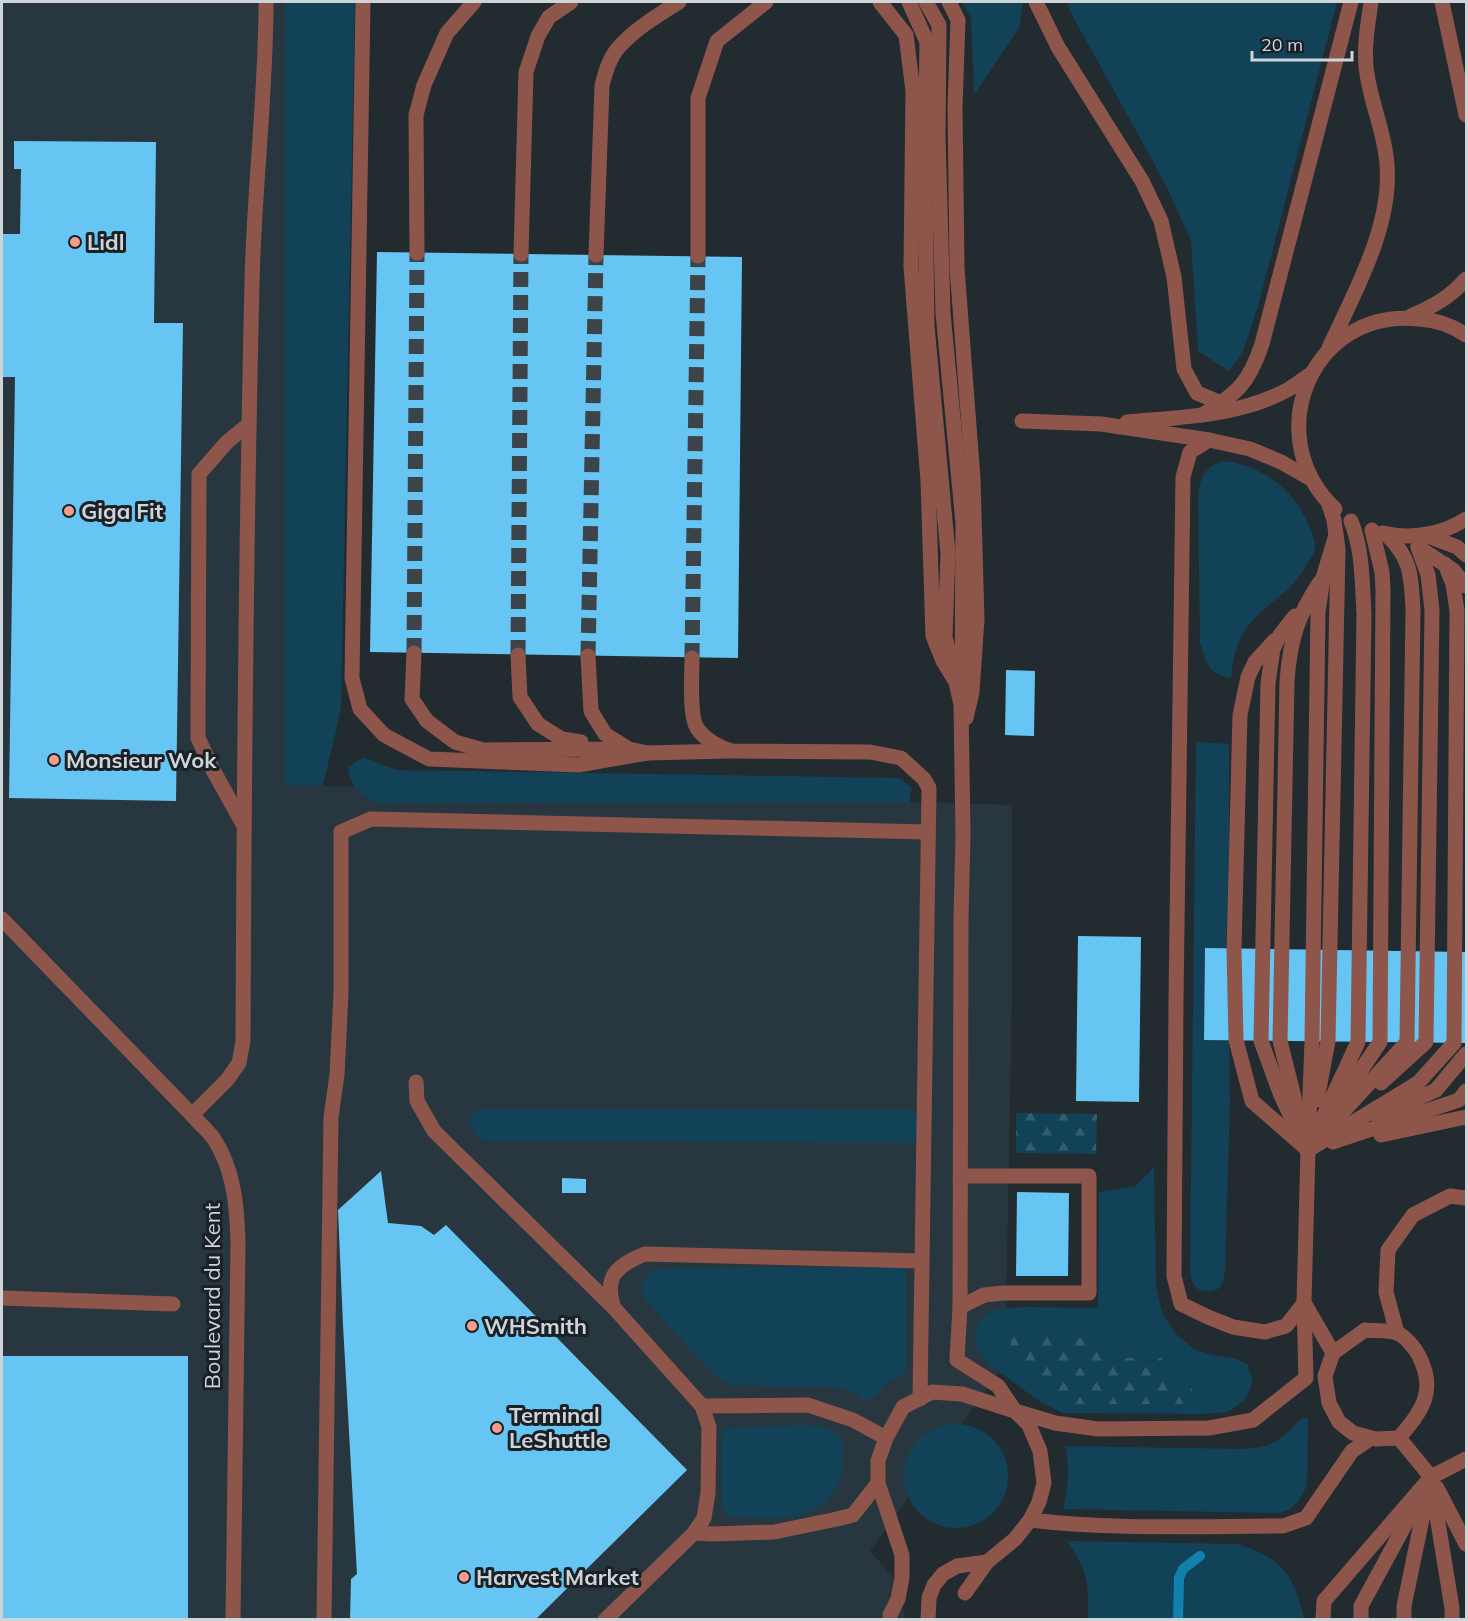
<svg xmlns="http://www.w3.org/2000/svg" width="1468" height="1621" font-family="Mulish,sans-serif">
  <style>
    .built { fill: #28373f }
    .green { fill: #124258; fill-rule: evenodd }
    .forest { fill: url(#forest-firs) }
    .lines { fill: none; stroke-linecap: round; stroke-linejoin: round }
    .stream { stroke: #1180ac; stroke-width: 10 }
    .building { fill: #67c5f4 }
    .minor-tunnel { stroke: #3c4449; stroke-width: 15; stroke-dasharray: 15 8; stroke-linecap: butt }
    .minor { stroke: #8e564b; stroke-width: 15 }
    .poi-dot { fill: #f49d8b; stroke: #192126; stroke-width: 2 }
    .labels { text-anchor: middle; stroke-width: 6; stroke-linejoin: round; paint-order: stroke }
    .poi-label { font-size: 22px; font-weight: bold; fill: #cfd4d8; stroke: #192126; text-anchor: start }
    .street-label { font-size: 22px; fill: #cfd4d8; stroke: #192126 }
  </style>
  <defs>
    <pattern id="forest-firs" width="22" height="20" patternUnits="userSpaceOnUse" patternTransform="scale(1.5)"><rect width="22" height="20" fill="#124258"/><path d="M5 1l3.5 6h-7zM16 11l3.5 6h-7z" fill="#335c6f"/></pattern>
  </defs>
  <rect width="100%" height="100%" fill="#222b30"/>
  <!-- built -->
  <polygon class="built" points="2,2 286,2 285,785 1012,805 1012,993 1005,1364 870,1551 893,1577 906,1619 2,1620"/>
  <!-- green -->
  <g class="green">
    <polygon points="285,2 355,2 341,708 323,786 285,785"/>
    <polygon points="962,2 1022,2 1023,5 1019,28 974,95 971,18"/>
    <polygon points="1067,2 1337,2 1258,306 1243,352 1229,371 1198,351 1191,241 1167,187 1071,13"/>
    <path d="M1223 461C1250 464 1278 478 1294 500 1302 510 1317 537 1315 550 1314 553 1312 556 1311 558 1305 568 1299 577 1292 585 1278 599 1260 610 1248 626 1236 642 1233 658 1231 678 1208 675 1207 663 1200 643L1198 500C1200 479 1202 468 1223 461Z"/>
    <path d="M1196 742 1229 744V854L1226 949H1205L1204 1039 1229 1040 1230 1101 1225 1271C1224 1276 1224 1282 1221 1286 1213 1295 1195 1293 1192 1280 1191 1277 1191 1274 1190 1270Z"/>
    <path d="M364 757 396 770 899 778 911 787 909 805 902 802 375 803C359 793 350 786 348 767Z"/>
    <path d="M477 1109 910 1110 917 1111 918 1140 911 1143 484 1141C474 1133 469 1128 470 1115Z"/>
    <path d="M1154 1166 1156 1286 1162 1313 1175 1333 1195 1350 1218 1356 1234 1358 1247 1364 1253 1381 1245 1400 1228 1412 1203 1414 1062 1413 1039 1401 991 1366 978 1352 974 1336 979 1321 994 1310 1024 1307 1098 1308 1099 1192 1135 1186 1148 1174ZM1099 1358H1161L1162 1380 1057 1404V1384Z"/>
    <polygon points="906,1267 906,1372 886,1384 875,1397 864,1401 857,1394 839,1388 733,1385 725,1382 708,1369 643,1297 641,1288 646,1277 653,1271 664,1268"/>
    <path d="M1303 1418H1308L1307 1486 1298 1502 1289 1510 1277 1513 1063 1509C1068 1487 1070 1468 1065 1446L1241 1449C1263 1448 1273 1446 1289 1431 1294 1426 1297 1421 1303 1418Z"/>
    <circle cx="956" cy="1476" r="52"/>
    <path d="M806 1425C817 1426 832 1427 840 1438 844 1444 843 1453 842 1460 842 1467 842 1477 839 1483 833 1497 819 1509 806 1514 789 1521 750 1517 731 1517L726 1514 722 1505V1434L725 1428Z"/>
    <path d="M1067 1541 1237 1544C1281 1557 1295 1575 1304 1619H1088C1089 1584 1088 1571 1067 1541Z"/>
  </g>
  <!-- forest -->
  <g class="forest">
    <polygon points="1016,1113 1097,1114 1096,1154 1016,1153"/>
    <polygon points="1099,1332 1099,1358 1162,1358 1162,1380 1192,1380 1192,1404 1057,1404 1057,1384 1035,1380 1010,1359 1011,1333"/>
  </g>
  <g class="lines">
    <!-- stream -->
    <polyline class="stream" points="1178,1620 1179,1578 1183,1569 1200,1556"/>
  </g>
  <!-- building -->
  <g class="building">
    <polygon points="14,141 156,142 154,323 183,323 176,801 9,798 15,377 2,377 2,234 20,234 21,169 14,169"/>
    <polygon points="377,252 742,257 738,658 370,652"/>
    <polygon points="1006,670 1035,671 1034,736 1005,735"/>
    <polygon points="1078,936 1141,937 1139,1102 1076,1101"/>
    <polygon points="1205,948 1466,952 1466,1043 1204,1040"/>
    <polygon points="381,1171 388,1223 421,1226 434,1235 446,1225 687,1470 535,1620 350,1620 351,1579 357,1574 343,1325 338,1210"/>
    <polygon points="562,1178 586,1179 586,1193 562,1193"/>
    <polygon points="1017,1192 1069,1193 1068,1276 1016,1276"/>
    <rect x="2" y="1356" width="186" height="264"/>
  </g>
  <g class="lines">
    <!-- minor-tunnel -->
    <g class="minor-tunnel">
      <polyline points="414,653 417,253"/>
      <polyline points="518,655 521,254"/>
      <polyline points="588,656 596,255"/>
      <polyline points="692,658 698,256"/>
    </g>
    <!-- minor -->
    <g class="minor">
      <polyline points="363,2 352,678 360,709 384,735 429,759 578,765 647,753"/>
      <polyline points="880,2 906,35 913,91 911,267 928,481 933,636 943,661 956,682 961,705 963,834 961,919 960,1307 957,1360 998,1386 1015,1411 1055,1423 1098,1429 1209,1428 1253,1420 1306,1378 1304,1303 1308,1150 1312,1041 1318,612 1323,578 1336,535"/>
      <polyline points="909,2 927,42 925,182 927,326 948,553 945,637 951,661"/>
      <polyline points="926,2 939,25 938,137 943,313 963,523 962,690"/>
      <polyline points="949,2 958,20 955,106 957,268 973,479 977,619 972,692 966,718"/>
      <polyline points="1036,2 1058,47 1142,181 1161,221 1174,277 1184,369 1197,393 1221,403"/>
      <polyline points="1442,2 1466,115"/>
      <polyline points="417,253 416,115 424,85 447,33 474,2"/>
      <polyline points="521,254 526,72 538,36 549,17 571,2"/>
      <path d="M596 255 602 86C605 73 609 58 619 47 635 29 658 15 679 2"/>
      <polyline points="698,256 698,98 717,41 766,2"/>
      <path d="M1411 316C1434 306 1450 297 1466 279"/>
      <path d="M1329 348C1354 293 1392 227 1387 165 1385 131 1369 100 1366 66 1364 45 1368 23 1371 2"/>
      <path d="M1202 415C1237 394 1249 383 1262 344L1351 2"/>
      <polyline points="1022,421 1101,424 1209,440 1250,449 1281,462 1311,479"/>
      <path d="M1127 422C1181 417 1241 416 1289 389 1297 384 1305 378 1312 373"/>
      <polyline points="1209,440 1190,452 1183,477 1176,1001 1174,1276 1181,1304 1208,1317 1233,1327 1265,1332 1286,1326 1304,1303"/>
      <path d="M1335 509C1258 436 1312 307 1419 319 1436 320 1453 326 1466 335"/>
      <path d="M1383 533C1412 540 1442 534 1466 519"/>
      <polyline points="1425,535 1457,547 1466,555"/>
      <polyline points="1418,547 1453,570 1466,586"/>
      <polyline points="1274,641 1255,662 1248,677 1240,715 1234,949 1236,1040 1252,1101 1308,1150"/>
      <polyline points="414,653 412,699 427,721 455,742 483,750 628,749"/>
      <polyline points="518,655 520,697 538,724 562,739 581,742"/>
      <polyline points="588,656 591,711 605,734 629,749 647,753 728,751"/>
      <path d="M692 658C692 673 689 716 697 728 704 739 720 748 732 751L870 752 901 758 924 779 929 788 920 1399"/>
      <polyline points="243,824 213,770 198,738 199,474 227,442 249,424"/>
      <path d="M2 919 192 1115C199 1123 208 1131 214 1139 234 1170 237 1206 238 1242L233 1620"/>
      <polyline points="416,1082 417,1101 434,1131 614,1308 702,1406 709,1427 708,1493 704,1518 694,1533"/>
      <polyline points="1381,1083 1426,1042 1432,610 1428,575 1418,547"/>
      <polyline points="1317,1100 1328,1041 1338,549 1334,520 1328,502"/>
      <polyline points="1334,1110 1380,1042 1383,590 1382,572 1372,530"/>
      <path d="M192 1115 227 1080 239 1063 243 1041C244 789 246 536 252 283 254 189 266 96 266 2"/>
      <polyline points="1378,1117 1436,1090 1466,1054"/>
      <polyline points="1293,1121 1280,1093 1261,1041 1268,683 1273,649 1280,635 1295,616"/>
      <path d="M1303 1133 1280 1041 1287 681C1290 641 1297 616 1320 582"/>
      <polyline points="1381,1135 1466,1117"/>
      <path d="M1314 1137 1358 1042 1364 614C1362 582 1363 551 1351 521"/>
      <path d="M1320 1137 1407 1042 1413 610C1411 576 1412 559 1386 534"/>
      <polyline points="1333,1142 1459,1100 1466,1091"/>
      <polyline points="1308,1150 1418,1083 1454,1043 1457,611 1453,584 1445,564"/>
      <polyline points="2,1298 173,1304"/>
      <polyline points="1306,1306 1333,1353"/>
      <polyline points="960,1307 984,1295 1003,1293 1089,1293 1089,1176 960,1176"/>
      <path d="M614 1308C603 1277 617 1265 645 1254L922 1261"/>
      <polyline points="1397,1333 1386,1292 1388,1250 1413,1215 1450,1196 1466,1198"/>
      <polyline points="702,1406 808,1405 853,1420 886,1438"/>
      <polyline points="1432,1486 1452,1608 1452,1620"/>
      <polyline points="1437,1488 1466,1544"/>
      <path d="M1030 1520C1114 1530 1199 1526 1283 1526L1306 1518 1352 1451 1371 1438"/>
      <polyline points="965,1593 987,1562"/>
      <polyline points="890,1615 898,1599 902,1578 902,1555 878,1483 878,1461 886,1438 903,1407 932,1392 962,1394 1015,1411 1029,1425 1040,1451 1044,1483 1039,1502 1030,1520 1015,1539 987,1562 957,1566 943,1574 934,1585 929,1598 928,1620"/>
      <polyline points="324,1620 331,1117 337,1075 341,993 341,832 371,819 928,832"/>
      <polyline points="605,1620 694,1533 713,1534 774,1532 837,1519 853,1515 878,1483"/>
      <polyline points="1323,1620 1324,1601 1431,1477 1466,1459"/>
      <path d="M1361 1620V1606L1431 1477 1399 1438 1376 1439 1353 1433 1339 1422 1329 1403 1325 1376 1333 1353 1365 1330C1373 1331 1390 1330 1397 1333 1405 1336 1415 1348 1419 1356 1437 1392 1422 1410 1399 1438"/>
      <polyline points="1404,1620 1404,1606 1427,1495"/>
    </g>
  </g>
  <!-- markers -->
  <g class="poi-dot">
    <circle cx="75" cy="242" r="6"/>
    <circle cx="69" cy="511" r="6"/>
    <circle cx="54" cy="760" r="6"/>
    <circle cx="472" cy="1326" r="6"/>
    <circle cx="497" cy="1428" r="6"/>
    <circle cx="464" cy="1577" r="6"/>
  </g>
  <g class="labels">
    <!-- poi labels -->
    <g class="poi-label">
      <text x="87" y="250">Lidl</text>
      <text x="81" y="519">Giga Fit</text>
      <text x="66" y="768">Monsieur Wok</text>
      <text x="484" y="1334">WHSmith</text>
      <text x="509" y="1423">Terminal<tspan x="509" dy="25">LeShuttle</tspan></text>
      <text x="476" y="1585">Harvest Market</text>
    </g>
    <!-- street labels -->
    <g class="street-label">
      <text transform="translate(212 1296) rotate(-90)" y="8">Boulevard du Kent</text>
    </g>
  </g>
  <!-- border -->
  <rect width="1468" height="1621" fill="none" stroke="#cfd4d8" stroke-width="6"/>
  <!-- scale -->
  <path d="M1252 51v9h100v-9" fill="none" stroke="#cfd4d8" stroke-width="3"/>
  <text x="1261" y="51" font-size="18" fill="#cfd4d8" stroke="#192126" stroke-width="4.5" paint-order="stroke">20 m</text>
</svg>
